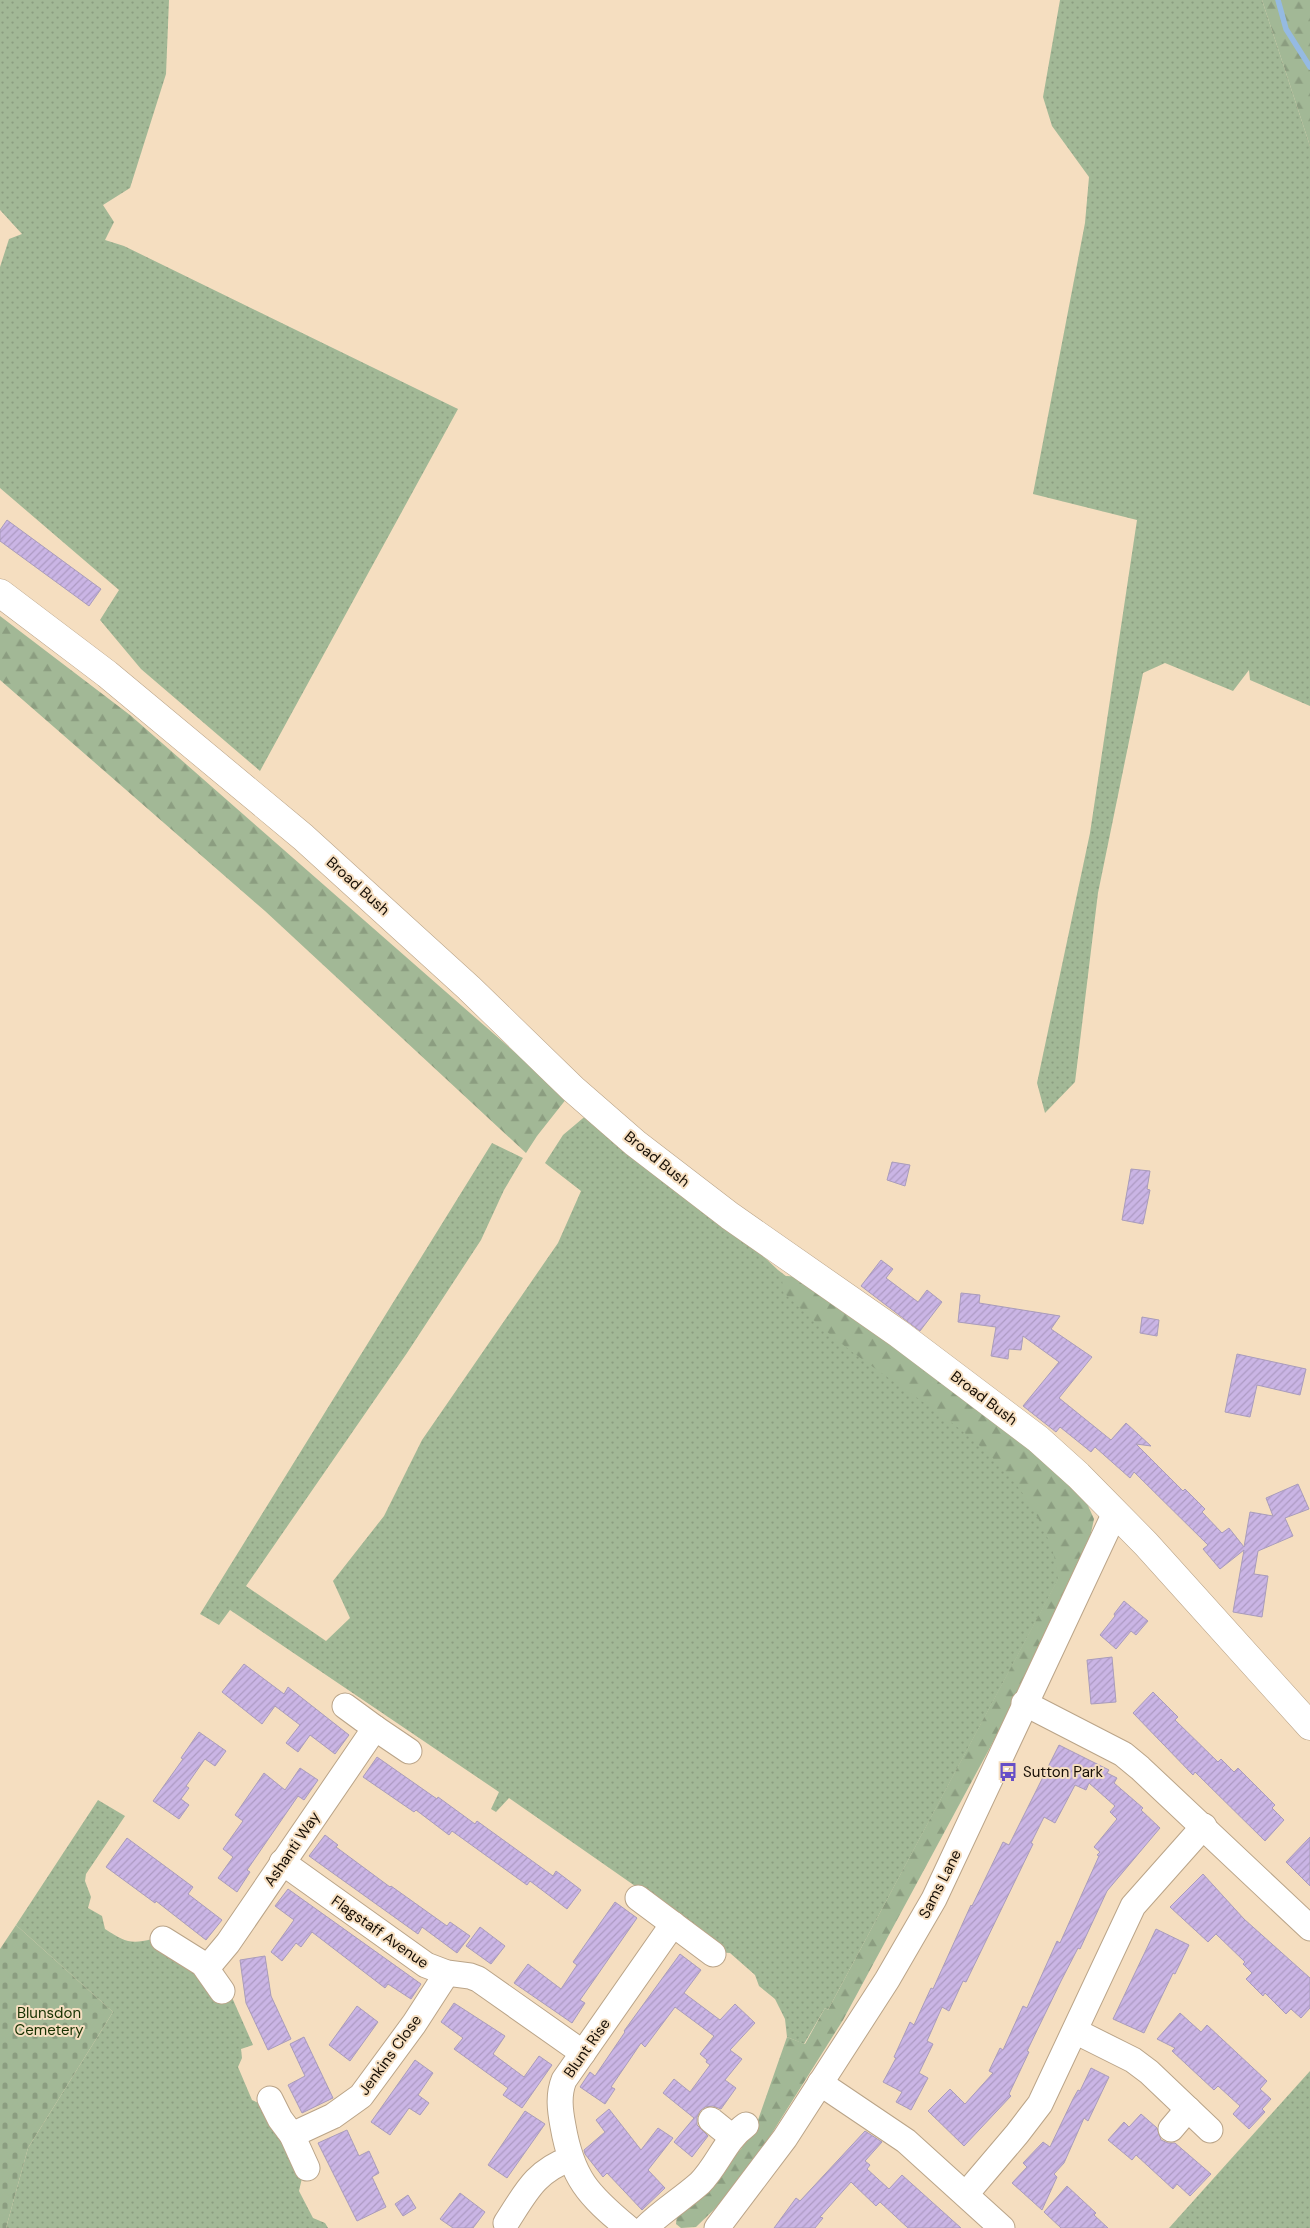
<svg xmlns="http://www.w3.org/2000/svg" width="1310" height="2228" font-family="'DM Sans',sans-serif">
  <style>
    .grass { fill: url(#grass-dots) }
    .forest { fill: url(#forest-firs) }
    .cemetery { fill: url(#cemetery-stones) }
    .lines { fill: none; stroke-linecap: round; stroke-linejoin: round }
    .stream { stroke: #95bae2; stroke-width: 5.5 }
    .building { fill: url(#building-hatch); stroke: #a99cbb }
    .minor-casing { stroke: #baa488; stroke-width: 27 }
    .major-casing { stroke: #baa488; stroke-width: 29 }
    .minor { stroke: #fff; stroke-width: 25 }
    .major { stroke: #fff; stroke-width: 28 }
    .labels { text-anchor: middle; stroke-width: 4; stroke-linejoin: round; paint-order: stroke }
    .street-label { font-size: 15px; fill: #150d04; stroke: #f5dec0 }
    .poi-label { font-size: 15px; fill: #150d04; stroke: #f5dec0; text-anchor: start }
    .park-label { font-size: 15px; fill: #173202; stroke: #f5dec0 }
  </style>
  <defs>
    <pattern id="grass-dots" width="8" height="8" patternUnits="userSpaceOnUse" patternTransform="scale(1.25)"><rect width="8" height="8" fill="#a2b896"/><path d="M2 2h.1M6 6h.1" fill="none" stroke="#8b9d80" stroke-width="1.8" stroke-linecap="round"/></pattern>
    <pattern id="forest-firs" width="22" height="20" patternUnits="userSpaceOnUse" patternTransform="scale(1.25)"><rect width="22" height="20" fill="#a2b896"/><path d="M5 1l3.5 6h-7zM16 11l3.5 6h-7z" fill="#8b9d80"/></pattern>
    <pattern id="cemetery-stones" width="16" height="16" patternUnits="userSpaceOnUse" patternTransform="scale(1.25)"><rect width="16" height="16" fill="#a2b896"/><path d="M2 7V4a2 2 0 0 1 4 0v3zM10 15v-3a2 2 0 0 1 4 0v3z" fill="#8b9d80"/></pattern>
    <pattern id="building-hatch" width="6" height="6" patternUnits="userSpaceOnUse" patternTransform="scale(1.25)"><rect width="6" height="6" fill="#cab5e5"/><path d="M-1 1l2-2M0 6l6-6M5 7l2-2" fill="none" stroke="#ad9ac3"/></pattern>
  </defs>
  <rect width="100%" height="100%" fill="#f5dec0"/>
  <!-- grass -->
  <g class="grass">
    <polygon points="0,0 169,0 166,74 130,188 103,205 114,222 105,240 124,246 458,409 260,771 141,669 100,620 119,590 0,488 0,267 9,239 22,234 0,210"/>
    <polygon points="1060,0 1262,0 1310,146 1310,706 1250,680 1249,670 1233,691 1165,663 1143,673 1098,893 1075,1082 1045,1113 1037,1083 1090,833 1137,520 1033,494 1085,223 1089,177 1052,126 1043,97"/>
    <polygon points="595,1108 681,1179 778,1270 1015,1450 1088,1524 828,2010 825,2008 804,2044 787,2037 785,2019 775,1999 759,1986 755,1975 730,1953 716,1952 648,1895 509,1798 496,1812 491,1809 499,1792 230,1610 219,1625 200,1614 492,1143 523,1158 504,1190 481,1240 407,1353 246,1586 326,1641 350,1618 333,1581 384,1516 422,1440 558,1243 581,1191 545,1163 563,1135"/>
    <path d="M98 1800 125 1816 86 1874 85 1881 91 1897 88 1908 102 1916 105 1929C124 1941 130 1945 152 1939L230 1993 253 2045 241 2049 242 2058 238 2067 252 2100 263 2105 302 2178 299 2191 313 2218 325 2223 328 2228H6L28 2148 113 2012 16 1925Z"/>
    <polygon points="1310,2071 1310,2228 1169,2228"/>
  </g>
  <!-- forest -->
  <g class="forest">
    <polygon points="1262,0 1310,0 1310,146"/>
    <polygon points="0,616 130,715 567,1098 537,1136 526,1153 265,911 0,680"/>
    <path d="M787 1276 798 1277 1004 1426 1085 1499 1094 1519 1088 1547 1013 1705 843 2020 757 2157 729 2195 696 2227 681 2228 676 2224 677 2214 741 2149 758 2120 787 2037 805 2044 825 2008 828 2010 1058 1579C1056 1568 1055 1556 1051 1546 1016 1457 946 1419 873 1367 840 1344 811 1319 783 1292L782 1277Z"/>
  </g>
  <!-- cemetery -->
  <polygon class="cemetery" points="16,1925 113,2012 28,2148 6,2228 0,2228 0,1949"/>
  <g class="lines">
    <!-- stream -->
    <polyline class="stream" points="1278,0 1286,29 1310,67"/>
  </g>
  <!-- building -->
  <g class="building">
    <polygon points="7,520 101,589 89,606 0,541 0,530"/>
    <polygon points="892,1162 910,1165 905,1186 887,1180"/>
    <polygon points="1131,1169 1150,1171 1147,1189 1150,1190 1143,1224 1122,1220"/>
    <polygon points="881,1260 893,1269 886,1278 918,1302 927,1290 942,1302 920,1331 861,1286"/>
    <polygon points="961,1293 980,1295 979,1303 1060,1316 1051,1329 1092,1357 1059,1398 1111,1440 1126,1423 1151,1446 1136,1444 1183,1491 1185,1489 1205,1509 1202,1512 1222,1533 1229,1528 1244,1547 1250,1512 1273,1516 1266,1498 1298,1484 1309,1509 1285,1518 1293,1536 1258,1551 1254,1574 1268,1576 1262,1617 1233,1612 1244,1550 1220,1569 1203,1549 1208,1545 1134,1472 1130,1478 1095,1447 1091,1452 1060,1427 1056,1432 1023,1406 1059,1362 1023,1336 1021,1350 1009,1349 1008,1359 991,1356 996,1327 958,1322"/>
    <polygon points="1142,1317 1159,1320 1157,1336 1140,1333"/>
    <polygon points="1237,1354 1306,1369 1300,1395 1257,1385 1250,1417 1225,1412"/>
    <polygon points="1124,1601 1148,1621 1136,1635 1131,1631 1116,1649 1100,1635 1115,1616 1114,1614"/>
    <polygon points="1112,1657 1116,1702 1091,1704 1087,1660"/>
    <polygon points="244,1664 284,1694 288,1687 349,1735 335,1754 310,1735 298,1752 286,1743 300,1725 275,1706 262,1724 222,1692"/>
    <polygon points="1153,1692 1178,1717 1175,1720 1218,1762 1221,1759 1234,1772 1238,1768 1275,1805 1272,1808 1284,1820 1265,1841 1195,1772 1193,1775 1133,1713"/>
    <polygon points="199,1732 226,1751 215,1766 205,1759 186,1786 189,1788 181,1799 189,1805 179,1819 153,1801 183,1759 181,1758"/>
    <polygon points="1059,1745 1109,1770 1107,1773 1117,1778 1114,1783 1143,1808 1141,1810 1160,1828 1107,1891 1080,1949 1078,1948 1061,1981 1027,2051 1029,2052 1009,2094 1011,2096 964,2146 928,2111 950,2089 965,2104 993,2073 989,2071 1000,2048 1003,2050 1023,2006 1027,2008 1057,1941 1060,1943 1099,1856 1097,1855 1100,1852 1094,1847 1117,1819 1110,1812 1115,1806 1089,1783 1086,1790 1075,1785 1055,1823 1044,1817 1031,1843 1033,1844 966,1982 963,1981 949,2011 942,2007 927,2041 933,2044 919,2073 928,2078 911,2110 896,2102 902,2092 883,2082 896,2058 894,2057 910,2022 914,2025 931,1988 933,1989 971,1905 972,1906 1003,1842 1009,1845"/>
    <polygon points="377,1757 437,1799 438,1797 475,1824 477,1821 553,1876 556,1871 581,1890 567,1909 530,1881 527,1885 452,1831 449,1835 416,1810 414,1812 363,1777"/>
    <polygon points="300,1768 318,1780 304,1800 298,1796 247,1870 250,1872 237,1892 218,1878 233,1857 223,1849 243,1821 235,1815 264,1773 285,1790"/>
    <polygon points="325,1835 338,1845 336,1847 390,1887 391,1886 447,1926 450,1922 470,1936 457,1953 422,1927 418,1934 309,1856"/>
    <polygon points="1310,1837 1310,1886 1286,1862"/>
    <polygon points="127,1838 193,1887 188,1894 222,1920 206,1940 156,1901 155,1903 106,1867"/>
    <polygon points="1203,1874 1244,1919 1310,1978 1310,2008 1301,2018 1291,2009 1286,2014 1265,1993 1263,1996 1246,1979 1252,1973 1243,1964 1245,1962 1216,1934 1208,1942 1170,1907"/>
    <polygon points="288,1889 421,1984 411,1999 388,1984 385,1988 312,1932 301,1947 296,1943 282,1961 271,1952 294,1920 275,1906"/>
    <polygon points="615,1902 637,1918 580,2000 585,2003 572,2023 514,1983 528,1964 561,1989 577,1965 573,1962"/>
    <polygon points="480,1927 505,1946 491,1964 466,1946"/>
    <polygon points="1156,1929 1189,1945 1175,1974 1173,1973 1144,2033 1113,2019"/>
    <polygon points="680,1954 701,1970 684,1993 720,2020 735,2004 755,2023 730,2050 742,2059 725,2080 736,2088 721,2109 713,2106 705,2107 700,2111 697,2117 697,2125 708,2136 692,2157 674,2142 694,2118 663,2093 674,2079 690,2092 710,2065 706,2062 707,2060 700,2054 714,2036 675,2007 645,2047 641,2043 611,2087 615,2089 605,2104 580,2087 590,2072 595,2076 625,2032 624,2031"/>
    <polygon points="265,1956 271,1996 291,2039 268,2050 246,2003 240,1960"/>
    <polygon points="454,2003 505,2036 493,2054 524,2077 539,2056 552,2065 522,2108 503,2095 508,2088 454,2049 463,2038 441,2022"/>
    <polygon points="357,2006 378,2022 350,2061 329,2045"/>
    <polygon points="1180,2013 1201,2032 1207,2025 1267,2081 1260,2089 1271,2099 1262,2109 1265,2112 1249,2129 1233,2114 1240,2106 1218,2086 1214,2090 1172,2051 1175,2048 1157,2039"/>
    <polygon points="304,2037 333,2098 302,2113 288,2085 305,2076 290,2044"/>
    <polygon points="415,2060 433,2073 418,2095 429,2103 420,2115 409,2108 390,2135 371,2122"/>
    <polygon points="1091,2068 1109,2077 1088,2121 1084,2118 1064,2163 1054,2174 1057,2177 1042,2210 1012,2183 1027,2167 1023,2163 1043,2142 1050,2147 1073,2099 1078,2090 1080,2091"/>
    <polygon points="609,2109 641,2150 658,2128 673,2138 648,2170 665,2188 642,2210 607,2173 603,2177 585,2154 584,2150 605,2132 596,2120"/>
    <polygon points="525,2111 545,2124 507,2178 488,2165"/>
    <polygon points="1141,2114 1157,2128 1161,2140 1168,2143 1175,2143 1211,2174 1190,2196 1177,2184 1173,2189 1136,2155 1132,2160 1108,2140 1124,2122 1129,2127"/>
    <polygon points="347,2130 359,2156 369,2151 379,2173 372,2177 386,2207 357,2221 318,2143"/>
    <polygon points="865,2131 882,2142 865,2161 870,2165 867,2169 889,2189 902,2175 961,2228 908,2228 880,2202 876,2206 851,2182 820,2217 823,2218 815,2228 774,2228 796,2198 800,2201"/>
    <polygon points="1067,2186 1096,2213 1094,2215 1108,2228 1061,2228 1044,2212"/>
    <polygon points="460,2193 485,2212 473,2228 453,2228 440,2219"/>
    <polygon points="408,2195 416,2208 403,2216 395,2204"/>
  </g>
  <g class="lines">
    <!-- minor casing -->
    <g class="minor-casing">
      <g id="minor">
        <polyline points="1024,1703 1123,1754 1140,1768 1310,1928"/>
        <polyline points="375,1728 409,1751"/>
        <polyline points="282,1862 426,1965 447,1973 470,1976 478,1979 583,2053"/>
        <polyline points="638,1898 713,1954"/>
        <polyline points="163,1939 203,1964 222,1991"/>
        <polyline points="207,1968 228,1943 375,1728 345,1706"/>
        <polyline points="1075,2031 1133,2060 1149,2072 1210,2130"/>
        <polyline points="820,2083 906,2141 1002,2228"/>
        <polyline points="270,2099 280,2119 292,2135 307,2168"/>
        <polyline points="711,2120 732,2137"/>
        <polyline points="1171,2129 1188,2109"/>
        <polyline points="292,2135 333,2116 361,2096 414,2024 447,1973"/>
        <polyline points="966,2194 1017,2134 1040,2104 1133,1906 1204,1826"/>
        <path d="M506 2223C525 2194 535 2171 570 2159"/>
        <path d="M628 2228C588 2195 572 2178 563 2126 560 2110 558 2095 564 2080L673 1924"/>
        <path d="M645 2228C662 2211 682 2199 700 2183 718 2165 725 2140 746 2125"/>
        <polyline points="717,2228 785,2138 887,1980 934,1899 1115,1513"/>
      </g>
    </g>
    <!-- major casing -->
    <g class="major-casing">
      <polyline id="major" points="0,593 107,674 303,837 469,988 573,1089 635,1143 730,1216 899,1334 1038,1439 1078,1475 1146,1544 1310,1726"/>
    </g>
    <!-- minor -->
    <use href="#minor" class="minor"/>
    <!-- major -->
    <use href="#major" class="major"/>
  </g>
  <!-- icons -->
  <defs>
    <g id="bus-bare" transform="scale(1.5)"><path d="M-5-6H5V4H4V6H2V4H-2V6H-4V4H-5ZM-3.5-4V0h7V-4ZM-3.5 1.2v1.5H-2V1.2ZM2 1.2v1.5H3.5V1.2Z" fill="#664ec7" stroke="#f5dec0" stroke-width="2.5" paint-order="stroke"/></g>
  </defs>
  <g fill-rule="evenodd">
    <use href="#bus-bare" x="1008" y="1772"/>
  </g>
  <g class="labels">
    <!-- street labels -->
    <g class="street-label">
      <text transform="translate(358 886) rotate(42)" y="5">Broad Bush</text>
      <text transform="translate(657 1159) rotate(39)" y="5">Broad Bush</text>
      <text transform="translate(984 1398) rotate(37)" y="5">Broad Bush</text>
      <text transform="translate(292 1849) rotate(-56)" y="5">Ashanti Way</text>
      <text transform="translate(940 1884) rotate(-63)" y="5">Sams Lane</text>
      <text transform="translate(380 1932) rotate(35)" y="5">Flagstaff Avenue</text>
      <text transform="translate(587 2048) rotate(-55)" y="5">Blunt Rise</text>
      <text transform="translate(390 2055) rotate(-54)" y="5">Jenkins Close</text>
    </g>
    <!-- poi labels -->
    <g class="poi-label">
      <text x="1023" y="1777">Sutton Park</text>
    </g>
    <!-- park labels -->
    <g class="park-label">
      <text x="49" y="2018">Blunsdon<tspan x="49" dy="17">Cemetery</tspan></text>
    </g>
  </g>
</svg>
